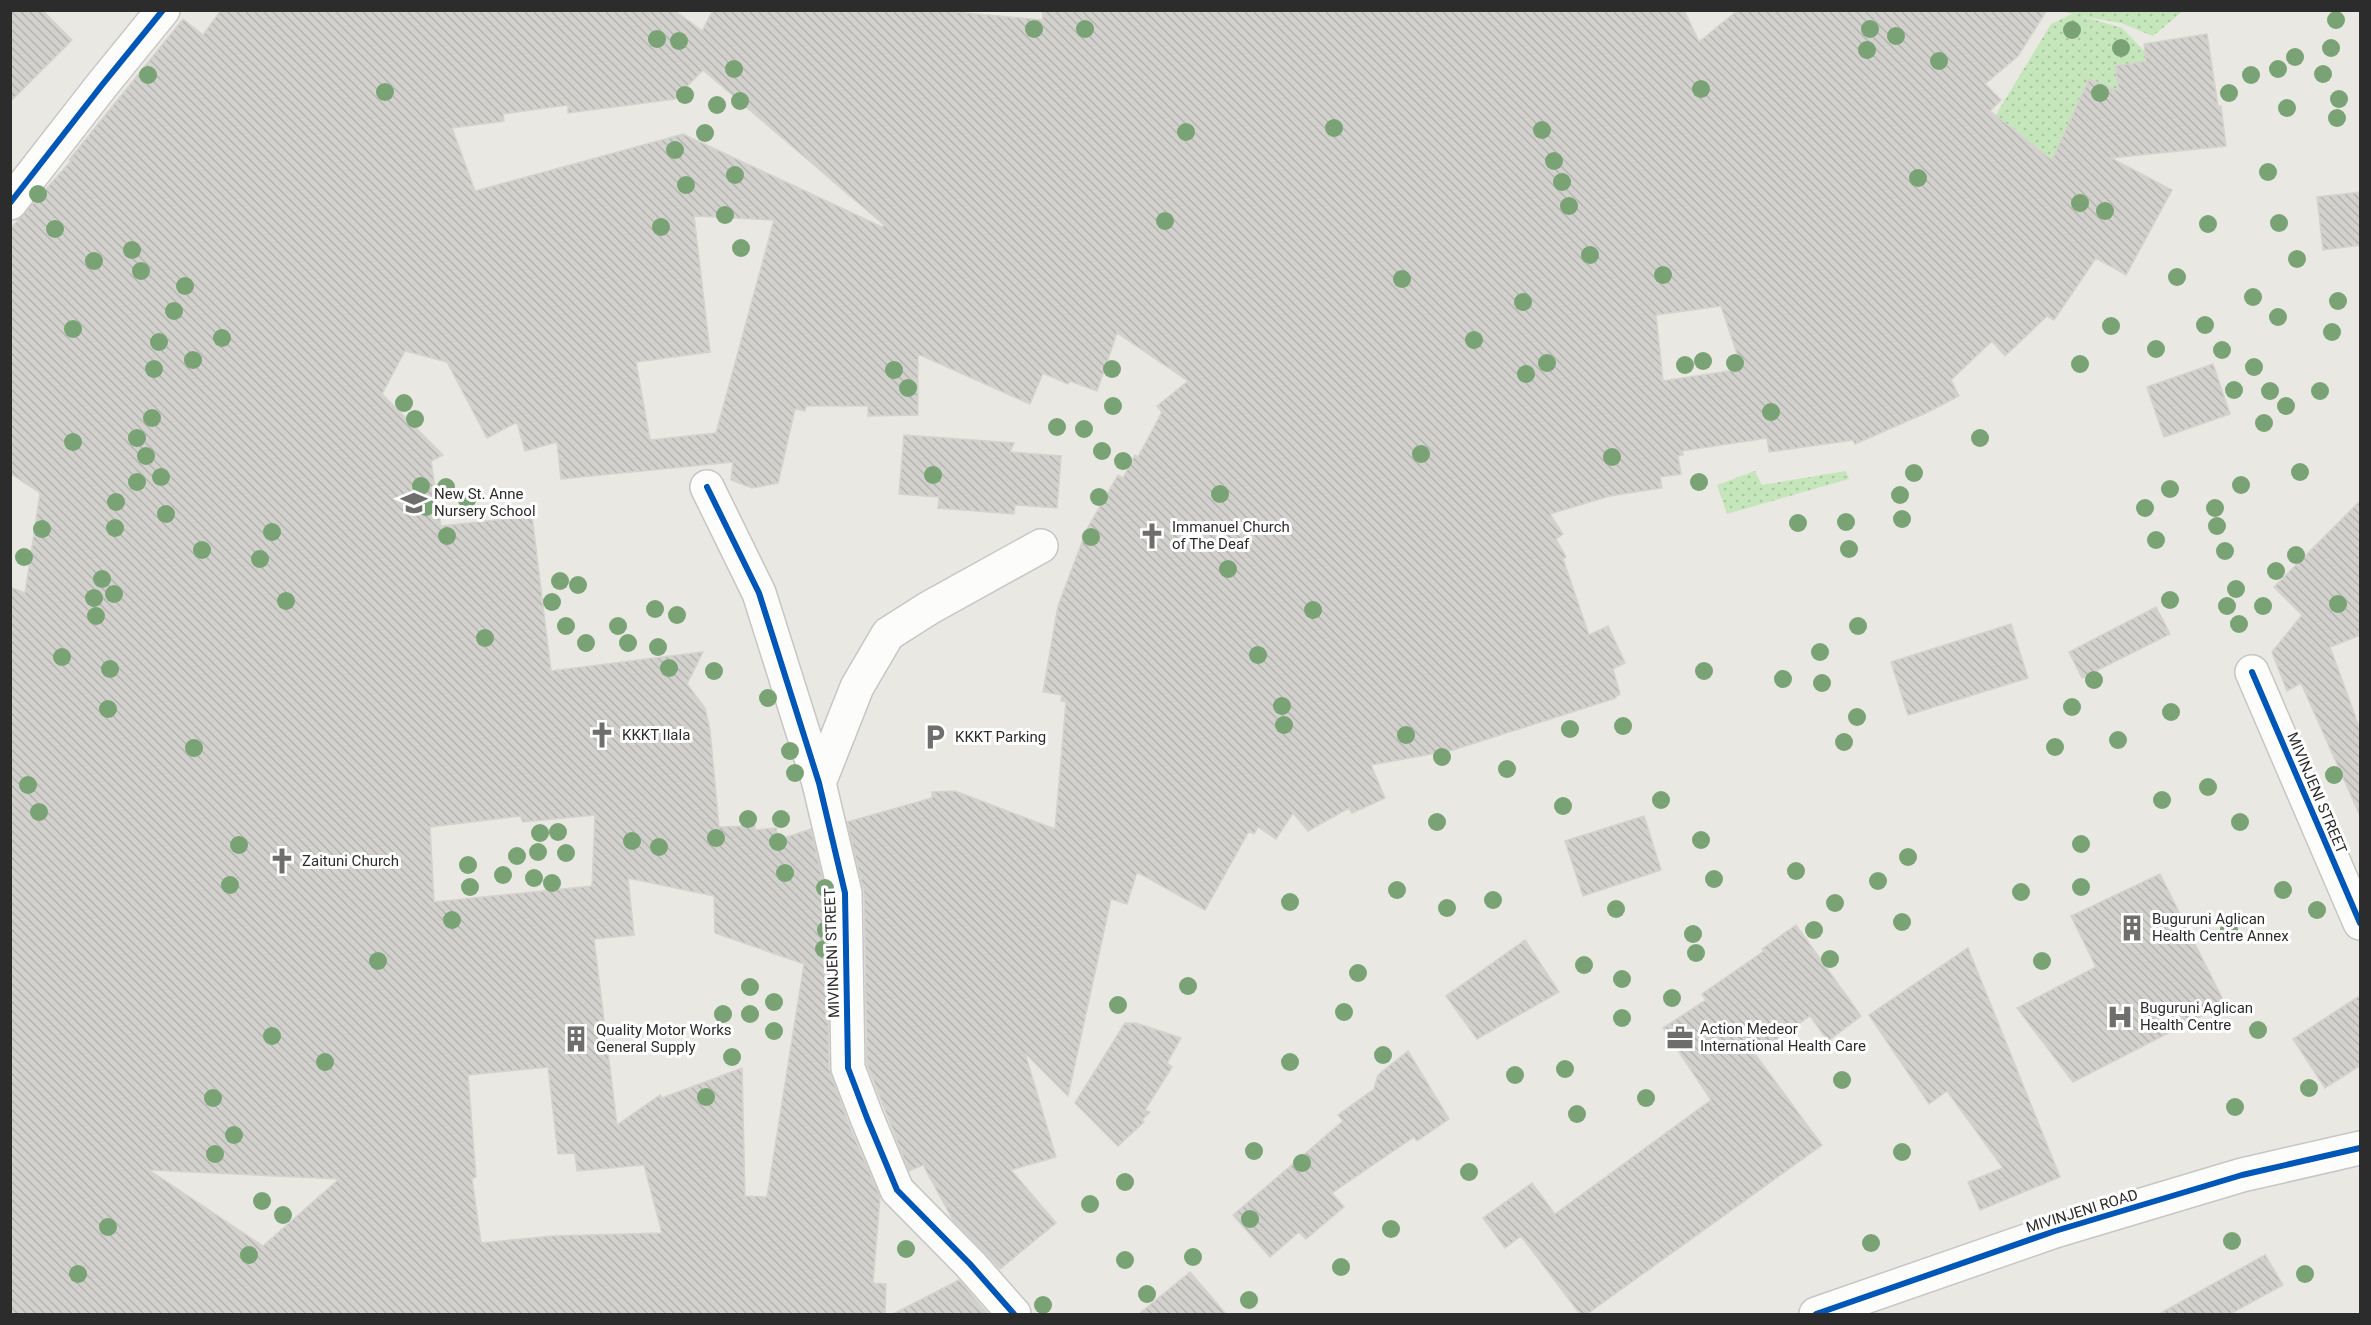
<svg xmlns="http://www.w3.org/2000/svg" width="2371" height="1325" font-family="Roboto,sans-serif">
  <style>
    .grass { fill: url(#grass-dots) }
    .building { fill: url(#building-back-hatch); stroke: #d5d3ce; stroke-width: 1.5; fill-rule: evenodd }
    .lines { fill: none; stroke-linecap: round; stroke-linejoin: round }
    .street-casing { stroke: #c7c6c7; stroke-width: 36 }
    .street { stroke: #fcfcfb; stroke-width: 33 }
    .cycleway-casing { stroke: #fff; stroke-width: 10 }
    .cycleway { stroke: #0057b8; stroke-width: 6 }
    .tree { fill: #79a375 }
    .labels { text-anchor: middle; stroke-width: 6; stroke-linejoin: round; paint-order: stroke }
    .poi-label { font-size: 15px; fill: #2c2c2c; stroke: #fff; text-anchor: start }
    .street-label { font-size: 15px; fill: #2c2c2c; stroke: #fff }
  </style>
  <defs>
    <pattern id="grass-dots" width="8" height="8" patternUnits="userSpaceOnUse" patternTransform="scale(1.5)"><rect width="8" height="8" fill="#c5e6bb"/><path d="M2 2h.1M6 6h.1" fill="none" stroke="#a9c5a1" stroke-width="1.8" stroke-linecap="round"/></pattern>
    <pattern id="building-back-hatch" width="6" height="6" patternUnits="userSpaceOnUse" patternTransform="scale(1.5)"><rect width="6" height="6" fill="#d3d1cd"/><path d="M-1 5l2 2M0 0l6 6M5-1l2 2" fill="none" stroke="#b5b4b0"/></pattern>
  </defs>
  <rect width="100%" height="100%" fill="#eae8e2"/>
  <!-- grass -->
  <g class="grass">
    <polygon points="2061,11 2183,11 2153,36 2121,23 2081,16 2122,28 2147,54 2137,77 2043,175 1989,133 1998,111 2051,24 2072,14"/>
    <polygon points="1755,471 1762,485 1846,471 1849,479 1727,514 1717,485"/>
  </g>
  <!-- building -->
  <g class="building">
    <polygon points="10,10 42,10 72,40 10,102"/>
    <path d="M221 10H674L702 31 713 10H934L1043 20 1042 10H1684L1699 42 1738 10H2047L2018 56 1985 84 2001 100 1990 111 2052 160 2089 79 2119 91 2115 66 2146 61 2144 44 2207 34 2218 106H2221L2226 146 2111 158 2172 190 2126 275 2096 258 2054 320 2047 316 2005 356 1992 341 1951 380 1959 396 1928 412 1855 444 1853 440 1769 452 1767 438 1682 451 1683 455 1678 456 1681 474 1660 477 1662 488 1610 496 1550 514 1563 534 1556 539 1566 557 1563 559 1589 635 1608 626 1625 663 1613 669 1620 694 1616 696V698L1453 750 1371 765 1385 798 1352 813 1349 808 1308 831 1293 813 1276 839 1258 827 1254 834 1249 831 1205 910 1137 872 1127 904 1111 899 1068 1096 1025 1053 1056 1157 1011 1170 1056 1223 1000 1269 953 1220 923 1165 909 1171 867 1064 864 892 847 822 932 798V792L955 791 1055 829 1066 702 1061 701 1062 695 1043 692 1058 606 1087 529 1118 475 1123 478 1135 455 1138 457 1162 412 1157 406 1188 381 1117 333 1097 391 1070 381 1068 384 1043 373 1030 404 918 354V415L868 416V406H806L805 411 795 409 778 483 752 488 731 480 733 462 561 479 557 442 525 451 517 422 487 438 447 362 405 351 382 394 443 455 431 461 441 526 532 516 551 671 703 652 687 684 705 708 710 730 719 827 755 826V830L776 828 778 840 811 829 826 895 829 1069 849 1125 880 1197 873 1283 886 1284 885 1314H10V587L25 593 40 493 10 473V229L71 161 69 160 183 19 203 35ZM703 70 884 225 882 227 683 134 475 191 452 128 504 121 503 114 568 105V113L675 99ZM694 216 774 220 716 433 650 440 636 362 710 352ZM1721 306 1742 369 1663 381 1656 315ZM595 815 592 886 434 902 430 827 520 816 523 822ZM628 878 714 896 715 933 804 964 767 1197 745 1196 742 1068 662 1098 660 1095 617 1125 594 939 634 935ZM548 1067 558 1154 575 1153 577 1171 644 1165 662 1233 553 1236 481 1243 472 1178 476 1177 468 1075ZM149 1170 339 1179 263 1246Z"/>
    <polygon points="2361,192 2361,245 2323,250 2317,197"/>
    <polygon points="2213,364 2230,414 2164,437 2147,387"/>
    <polygon points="904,435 1014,443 1010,452 1061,456 1057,508 1015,505 1014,514 938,508 939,497 899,494"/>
    <polygon points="2361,500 2361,635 2330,647 2361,732 2361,818 2301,683 2287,691 2272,652 2302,615 2274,587"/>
    <polygon points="2156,607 2170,634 2082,678 2069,652"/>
    <polygon points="2011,624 2028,678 1908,715 1891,662"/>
    <polygon points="1644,816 1661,870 1583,896 1565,841"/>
    <polygon points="2160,874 2225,1004 2073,1082 2017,1008 2096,967 2071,916"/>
    <polygon points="1796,925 1861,1016 1828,1041 1810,1016 1755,1054 1822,1145 1587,1314 1580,1314 1521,1236 1505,1248 1483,1218 1532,1183 1555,1214 1711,1100 1663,1028 1706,1000 1702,994 1764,951 1762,949"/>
    <polygon points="1525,940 1559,992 1477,1039 1446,996"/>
    <polygon points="1968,948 2060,1177 1980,1210 1968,1182 2003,1168 1947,1091 1929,1104 1869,1015"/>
    <polygon points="2361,995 2361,1065 2325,1088 2293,1039"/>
    <polygon points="1125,1023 1136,1023 1181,1038 1167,1063 1172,1067 1145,1110 1150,1112 1142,1120 1144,1122 1118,1146 1075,1103"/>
    <polygon points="1408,1051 1449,1119 1417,1141 1414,1137 1332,1193 1344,1207 1306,1239 1299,1232 1270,1257 1233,1215 1343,1121 1338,1115 1374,1089 1378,1075"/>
    <polygon points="2265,1255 2283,1285 2230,1314 2159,1314"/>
    <polygon points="1190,1272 1226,1314 1139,1314"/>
    <polygon points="959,1280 988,1314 893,1314"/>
  </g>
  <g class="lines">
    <!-- street casing -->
    <g class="street-casing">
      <g id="street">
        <polyline points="10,203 102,85 163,10"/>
        <polyline points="707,487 759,593 819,783 845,893 848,1068 867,1118 897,1190 970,1264 1014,1314"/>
        <polyline points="2252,672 2360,923"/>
        <polyline points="819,783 857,687 888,634 929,608 1041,546"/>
        <polyline points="1816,1314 2055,1231 2242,1175 2360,1148"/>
      </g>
    </g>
    <!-- street -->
    <use href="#street" class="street"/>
    <!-- cycleway casing -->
    <g class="cycleway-casing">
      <g id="cycleway">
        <polyline points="10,203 102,85 163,10"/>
        <polyline points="707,487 759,593 819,783 845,893 848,1068 867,1118 897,1190 970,1264 1014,1314"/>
        <polyline points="2252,672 2360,923"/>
        <polyline points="1816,1314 2055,1231 2242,1175 2360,1148"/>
      </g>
    </g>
    <!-- cycleway -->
    <use href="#cycleway" class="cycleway"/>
  </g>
  <!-- trees -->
  <g class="tree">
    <circle cx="2336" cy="20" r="9"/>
    <circle cx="1034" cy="29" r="9"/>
    <circle cx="1085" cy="29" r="9"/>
    <circle cx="1870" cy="29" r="9"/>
    <circle cx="2072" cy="30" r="9"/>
    <circle cx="1896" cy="36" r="9"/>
    <circle cx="657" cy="39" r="9"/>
    <circle cx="679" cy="41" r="9"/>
    <circle cx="2121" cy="48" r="9"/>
    <circle cx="2331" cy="48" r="9"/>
    <circle cx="1867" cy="50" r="9"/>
    <circle cx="2295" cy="57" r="9"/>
    <circle cx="1939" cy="61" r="9"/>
    <circle cx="734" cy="69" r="9"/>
    <circle cx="2278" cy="69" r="9"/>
    <circle cx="2323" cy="74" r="9"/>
    <circle cx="148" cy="75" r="9"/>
    <circle cx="2251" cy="75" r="9"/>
    <circle cx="1701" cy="89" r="9"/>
    <circle cx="385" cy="92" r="9"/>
    <circle cx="2100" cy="93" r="9"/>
    <circle cx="2229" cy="93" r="9"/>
    <circle cx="685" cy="95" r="9"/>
    <circle cx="2339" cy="99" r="9"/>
    <circle cx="740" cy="101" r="9"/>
    <circle cx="717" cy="105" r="9"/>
    <circle cx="2287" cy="108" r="9"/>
    <circle cx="2337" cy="118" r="9"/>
    <circle cx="1334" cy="128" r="9"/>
    <circle cx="1542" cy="130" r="9"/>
    <circle cx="1186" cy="132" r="9"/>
    <circle cx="705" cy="133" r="9"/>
    <circle cx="675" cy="150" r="9"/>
    <circle cx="1554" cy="161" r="9"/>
    <circle cx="2268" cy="172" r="9"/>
    <circle cx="735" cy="175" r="9"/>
    <circle cx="1918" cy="178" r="9"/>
    <circle cx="1562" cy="182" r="9"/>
    <circle cx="686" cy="185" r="9"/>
    <circle cx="38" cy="194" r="9"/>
    <circle cx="2080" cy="203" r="9"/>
    <circle cx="1569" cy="206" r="9"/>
    <circle cx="2105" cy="211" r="9"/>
    <circle cx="725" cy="215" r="9"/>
    <circle cx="1165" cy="221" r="9"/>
    <circle cx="2279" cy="223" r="9"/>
    <circle cx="2208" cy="224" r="9"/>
    <circle cx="661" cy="227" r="9"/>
    <circle cx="55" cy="229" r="9"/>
    <circle cx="741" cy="248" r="9"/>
    <circle cx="132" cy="250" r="9"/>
    <circle cx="1590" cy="255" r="9"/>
    <circle cx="2297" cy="259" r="9"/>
    <circle cx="94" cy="261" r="9"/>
    <circle cx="141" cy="271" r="9"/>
    <circle cx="1663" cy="275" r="9"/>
    <circle cx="2177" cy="277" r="9"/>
    <circle cx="1402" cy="279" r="9"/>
    <circle cx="185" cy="286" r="9"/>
    <circle cx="2253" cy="297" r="9"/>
    <circle cx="2338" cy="301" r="9"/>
    <circle cx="1523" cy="302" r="9"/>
    <circle cx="174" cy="311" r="9"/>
    <circle cx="2278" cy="317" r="9"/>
    <circle cx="2205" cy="325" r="9"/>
    <circle cx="2111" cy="326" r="9"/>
    <circle cx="73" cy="329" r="9"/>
    <circle cx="2332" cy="332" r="9"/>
    <circle cx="222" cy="338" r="9"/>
    <circle cx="1474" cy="340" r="9"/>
    <circle cx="159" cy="342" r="9"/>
    <circle cx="2156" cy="349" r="9"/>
    <circle cx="2222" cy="350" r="9"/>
    <circle cx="193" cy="360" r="9"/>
    <circle cx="1703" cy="361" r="9"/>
    <circle cx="1547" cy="363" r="9"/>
    <circle cx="1735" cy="363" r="9"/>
    <circle cx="2080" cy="364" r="9"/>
    <circle cx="1685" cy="365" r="9"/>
    <circle cx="2254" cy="367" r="9"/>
    <circle cx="154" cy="369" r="9"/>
    <circle cx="1112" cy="369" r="9"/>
    <circle cx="894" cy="370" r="9"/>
    <circle cx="1526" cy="374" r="9"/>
    <circle cx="908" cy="388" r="9"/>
    <circle cx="2234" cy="390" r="9"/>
    <circle cx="2270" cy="391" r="9"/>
    <circle cx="2320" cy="391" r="9"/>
    <circle cx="404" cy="403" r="9"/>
    <circle cx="1113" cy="406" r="9"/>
    <circle cx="2286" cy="406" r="9"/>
    <circle cx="1771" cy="412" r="9"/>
    <circle cx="152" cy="418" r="9"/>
    <circle cx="415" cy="419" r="9"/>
    <circle cx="2264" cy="423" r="9"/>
    <circle cx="1057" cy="427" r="9"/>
    <circle cx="1084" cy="429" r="9"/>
    <circle cx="137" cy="438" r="9"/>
    <circle cx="1980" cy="438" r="9"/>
    <circle cx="73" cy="442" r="9"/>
    <circle cx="1102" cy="451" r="9"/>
    <circle cx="1421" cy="454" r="9"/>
    <circle cx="146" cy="456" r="9"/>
    <circle cx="1612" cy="457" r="9"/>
    <circle cx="1123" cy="461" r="9"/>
    <circle cx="2300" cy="472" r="9"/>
    <circle cx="1914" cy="473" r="9"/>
    <circle cx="933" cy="475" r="9"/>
    <circle cx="161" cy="477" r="9"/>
    <circle cx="137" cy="482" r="9"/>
    <circle cx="1699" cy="482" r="9"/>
    <circle cx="2241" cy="485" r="9"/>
    <circle cx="421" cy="486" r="9"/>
    <circle cx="446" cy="487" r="9"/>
    <circle cx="2170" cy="489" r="9"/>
    <circle cx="1220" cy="494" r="9"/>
    <circle cx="1900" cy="495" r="9"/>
    <circle cx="1099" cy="497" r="9"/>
    <circle cx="467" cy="500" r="9"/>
    <circle cx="116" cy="502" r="9"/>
    <circle cx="426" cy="507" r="9"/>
    <circle cx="2145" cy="508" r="9"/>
    <circle cx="2215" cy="508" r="9"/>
    <circle cx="166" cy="514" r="9"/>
    <circle cx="1902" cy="519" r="9"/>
    <circle cx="1846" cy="522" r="9"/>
    <circle cx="1798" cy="523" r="9"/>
    <circle cx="2217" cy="526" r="9"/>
    <circle cx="115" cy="528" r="9"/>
    <circle cx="42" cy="529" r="9"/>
    <circle cx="272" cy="532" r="9"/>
    <circle cx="447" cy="536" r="9"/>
    <circle cx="1091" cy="537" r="9"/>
    <circle cx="2156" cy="540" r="9"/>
    <circle cx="1849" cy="549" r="9"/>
    <circle cx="202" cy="550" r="9"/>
    <circle cx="2225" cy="551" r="9"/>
    <circle cx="2296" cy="555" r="9"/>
    <circle cx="24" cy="557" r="9"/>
    <circle cx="260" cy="559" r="9"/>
    <circle cx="1228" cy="569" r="9"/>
    <circle cx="2276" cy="571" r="9"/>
    <circle cx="102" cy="579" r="9"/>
    <circle cx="560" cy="581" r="9"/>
    <circle cx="578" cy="585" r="9"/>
    <circle cx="2236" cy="589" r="9"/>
    <circle cx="114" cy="594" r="9"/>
    <circle cx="94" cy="598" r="9"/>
    <circle cx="2170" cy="600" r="9"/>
    <circle cx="286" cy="601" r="9"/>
    <circle cx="552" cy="602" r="9"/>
    <circle cx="2338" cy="604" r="9"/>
    <circle cx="2227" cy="606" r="9"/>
    <circle cx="2263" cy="606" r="9"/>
    <circle cx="655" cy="609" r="9"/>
    <circle cx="1313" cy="610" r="9"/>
    <circle cx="677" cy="615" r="9"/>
    <circle cx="96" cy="616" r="9"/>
    <circle cx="2239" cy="624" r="9"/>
    <circle cx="566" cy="626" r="9"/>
    <circle cx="618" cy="626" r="9"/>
    <circle cx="1858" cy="626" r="9"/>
    <circle cx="485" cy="638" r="9"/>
    <circle cx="586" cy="643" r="9"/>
    <circle cx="628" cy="643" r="9"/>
    <circle cx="658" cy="647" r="9"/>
    <circle cx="1820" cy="652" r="9"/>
    <circle cx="1258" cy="655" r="9"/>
    <circle cx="62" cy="657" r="9"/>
    <circle cx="669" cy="668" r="9"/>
    <circle cx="110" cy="669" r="9"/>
    <circle cx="714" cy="671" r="9"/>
    <circle cx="1704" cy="671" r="9"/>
    <circle cx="1783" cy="679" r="9"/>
    <circle cx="2094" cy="680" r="9"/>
    <circle cx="1822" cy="683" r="9"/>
    <circle cx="768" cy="698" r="9"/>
    <circle cx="1282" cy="706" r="9"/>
    <circle cx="2072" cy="707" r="9"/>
    <circle cx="108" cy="709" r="9"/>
    <circle cx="2171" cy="712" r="9"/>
    <circle cx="1857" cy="717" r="9"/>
    <circle cx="1284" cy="725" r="9"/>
    <circle cx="1623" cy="726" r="9"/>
    <circle cx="1570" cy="729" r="9"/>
    <circle cx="1406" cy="735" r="9"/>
    <circle cx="2118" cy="740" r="9"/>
    <circle cx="1844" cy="742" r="9"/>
    <circle cx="2055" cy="747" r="9"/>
    <circle cx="194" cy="748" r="9"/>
    <circle cx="790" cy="751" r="9"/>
    <circle cx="1442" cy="757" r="9"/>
    <circle cx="1507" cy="769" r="9"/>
    <circle cx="795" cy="773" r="9"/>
    <circle cx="2334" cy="775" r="9"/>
    <circle cx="28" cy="785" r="9"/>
    <circle cx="2208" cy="787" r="9"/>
    <circle cx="1661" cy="800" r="9"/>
    <circle cx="2162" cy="800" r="9"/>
    <circle cx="1563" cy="806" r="9"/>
    <circle cx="39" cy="812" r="9"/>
    <circle cx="748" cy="819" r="9"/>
    <circle cx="781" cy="819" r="9"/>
    <circle cx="1437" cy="822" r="9"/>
    <circle cx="2240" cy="822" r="9"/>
    <circle cx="558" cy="832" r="9"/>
    <circle cx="540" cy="833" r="9"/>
    <circle cx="716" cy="838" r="9"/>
    <circle cx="1701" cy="840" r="9"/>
    <circle cx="632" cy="841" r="9"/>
    <circle cx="778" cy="842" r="9"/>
    <circle cx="2081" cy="844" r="9"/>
    <circle cx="239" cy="845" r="9"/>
    <circle cx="659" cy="847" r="9"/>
    <circle cx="538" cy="852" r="9"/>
    <circle cx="566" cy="853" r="9"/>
    <circle cx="517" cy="856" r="9"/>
    <circle cx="1908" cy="857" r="9"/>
    <circle cx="468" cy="865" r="9"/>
    <circle cx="1796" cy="871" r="9"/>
    <circle cx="785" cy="873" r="9"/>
    <circle cx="503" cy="875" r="9"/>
    <circle cx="534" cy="878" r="9"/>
    <circle cx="1714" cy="879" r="9"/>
    <circle cx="1878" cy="881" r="9"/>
    <circle cx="552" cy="883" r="9"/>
    <circle cx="230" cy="885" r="9"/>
    <circle cx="470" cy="887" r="9"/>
    <circle cx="2081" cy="887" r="9"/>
    <circle cx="825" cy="888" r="9"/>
    <circle cx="1397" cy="890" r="9"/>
    <circle cx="2283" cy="890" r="9"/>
    <circle cx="2021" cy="892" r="9"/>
    <circle cx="1493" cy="900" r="9"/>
    <circle cx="1290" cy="902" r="9"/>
    <circle cx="1835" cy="903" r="9"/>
    <circle cx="1447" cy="908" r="9"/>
    <circle cx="1616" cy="909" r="9"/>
    <circle cx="2317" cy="910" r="9"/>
    <circle cx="452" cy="920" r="9"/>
    <circle cx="1902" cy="922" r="9"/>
    <circle cx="826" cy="930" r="9"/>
    <circle cx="1814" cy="930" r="9"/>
    <circle cx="2229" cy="930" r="9"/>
    <circle cx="1693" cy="934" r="9"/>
    <circle cx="824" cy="949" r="9"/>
    <circle cx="1696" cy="953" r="9"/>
    <circle cx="1830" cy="959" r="9"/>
    <circle cx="378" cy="961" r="9"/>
    <circle cx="2042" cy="961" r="9"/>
    <circle cx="1584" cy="965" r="9"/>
    <circle cx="1358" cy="973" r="9"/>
    <circle cx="1622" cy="979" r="9"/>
    <circle cx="1188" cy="986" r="9"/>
    <circle cx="750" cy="987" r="9"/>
    <circle cx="1672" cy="998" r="9"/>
    <circle cx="774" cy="1002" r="9"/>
    <circle cx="1118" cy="1005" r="9"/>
    <circle cx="1344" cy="1012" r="9"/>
    <circle cx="723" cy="1014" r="9"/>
    <circle cx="750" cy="1014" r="9"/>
    <circle cx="1622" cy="1018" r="9"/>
    <circle cx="2258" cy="1030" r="9"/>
    <circle cx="774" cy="1031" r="9"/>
    <circle cx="272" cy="1036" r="9"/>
    <circle cx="1383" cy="1055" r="9"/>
    <circle cx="732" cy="1057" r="9"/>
    <circle cx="325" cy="1062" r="9"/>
    <circle cx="1290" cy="1062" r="9"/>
    <circle cx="1565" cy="1069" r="9"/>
    <circle cx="1515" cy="1075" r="9"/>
    <circle cx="1842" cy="1080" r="9"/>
    <circle cx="2309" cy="1088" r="9"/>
    <circle cx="706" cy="1097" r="9"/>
    <circle cx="213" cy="1098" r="9"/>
    <circle cx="1646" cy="1098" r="9"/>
    <circle cx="2235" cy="1107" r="9"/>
    <circle cx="1577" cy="1114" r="9"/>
    <circle cx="234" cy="1135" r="9"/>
    <circle cx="1254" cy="1151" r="9"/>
    <circle cx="1902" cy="1152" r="9"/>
    <circle cx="215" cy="1154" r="9"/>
    <circle cx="1302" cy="1163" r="9"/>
    <circle cx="1469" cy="1172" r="9"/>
    <circle cx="1125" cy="1182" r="9"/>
    <circle cx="262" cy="1201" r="9"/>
    <circle cx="1090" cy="1204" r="9"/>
    <circle cx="283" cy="1215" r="9"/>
    <circle cx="1250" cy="1219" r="9"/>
    <circle cx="108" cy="1227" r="9"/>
    <circle cx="1391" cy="1229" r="9"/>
    <circle cx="2232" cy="1241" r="9"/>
    <circle cx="1871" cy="1243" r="9"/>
    <circle cx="906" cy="1249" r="9"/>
    <circle cx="249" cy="1255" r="9"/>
    <circle cx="1193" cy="1257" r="9"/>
    <circle cx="1125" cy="1260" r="9"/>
    <circle cx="1341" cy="1267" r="9"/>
    <circle cx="78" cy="1274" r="9"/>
    <circle cx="2305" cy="1274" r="9"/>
    <circle cx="1147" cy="1294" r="9"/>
    <circle cx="1249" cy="1300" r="9"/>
    <circle cx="1043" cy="1305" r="9"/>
  </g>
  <!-- icons -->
  <defs>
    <g id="school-bare" transform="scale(2.07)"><path d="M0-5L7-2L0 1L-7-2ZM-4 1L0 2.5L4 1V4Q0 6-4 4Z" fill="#6e6e6c" stroke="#fff" stroke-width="2.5" paint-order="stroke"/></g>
    <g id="church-bare" transform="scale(2.07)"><path d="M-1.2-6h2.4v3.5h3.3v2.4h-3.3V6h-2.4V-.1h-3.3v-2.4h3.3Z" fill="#6e6e6c" stroke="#fff" stroke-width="2.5" paint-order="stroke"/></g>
    <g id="parking-bare" transform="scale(2.07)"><path d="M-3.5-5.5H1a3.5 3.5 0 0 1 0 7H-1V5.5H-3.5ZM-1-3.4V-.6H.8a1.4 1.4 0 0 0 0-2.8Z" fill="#6e6e6c" stroke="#fff" stroke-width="2.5" paint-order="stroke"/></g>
    <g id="building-bare" transform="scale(2.07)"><path d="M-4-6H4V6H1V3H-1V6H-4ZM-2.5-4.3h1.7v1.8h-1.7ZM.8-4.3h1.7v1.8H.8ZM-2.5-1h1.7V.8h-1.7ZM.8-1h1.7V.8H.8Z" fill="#6e6e6c" stroke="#fff" stroke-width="2.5" paint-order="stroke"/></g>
    <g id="hospital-bare" transform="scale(2.07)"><path d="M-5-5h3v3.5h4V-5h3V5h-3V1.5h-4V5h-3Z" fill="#6e6e6c" stroke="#fff" stroke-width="2.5" paint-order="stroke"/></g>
    <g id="office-bare" transform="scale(2.07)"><path d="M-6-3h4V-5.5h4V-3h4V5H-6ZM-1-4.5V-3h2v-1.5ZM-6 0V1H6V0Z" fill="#6e6e6c" stroke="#fff" stroke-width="2.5" paint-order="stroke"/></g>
  </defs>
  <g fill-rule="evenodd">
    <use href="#school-bare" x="414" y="503"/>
    <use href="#church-bare" x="1152" y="536"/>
    <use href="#church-bare" x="602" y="735"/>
    <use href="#parking-bare" x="935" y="737"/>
    <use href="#church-bare" x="282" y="861"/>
    <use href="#building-bare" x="2132" y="928"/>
    <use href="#hospital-bare" x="2120" y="1017"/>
    <use href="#office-bare" x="1680" y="1038"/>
    <use href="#building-bare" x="576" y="1039"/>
  </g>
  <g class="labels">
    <!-- poi labels -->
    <g class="poi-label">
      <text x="434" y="499">New St. Anne<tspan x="434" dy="17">Nursery School</tspan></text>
      <text x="1172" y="532">Immanuel Church<tspan x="1172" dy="17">of The Deaf</tspan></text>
      <text x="622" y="740">KKKT Ilala</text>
      <text x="955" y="742">KKKT Parking</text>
      <text x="302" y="866">Zaituni Church</text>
      <text x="2152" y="924">Buguruni Aglican<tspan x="2152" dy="17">Health Centre Annex</tspan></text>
      <text x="2140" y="1013">Buguruni Aglican<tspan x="2140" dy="17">Health Centre</tspan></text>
      <text x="1700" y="1034">Action Medeor<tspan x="1700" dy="17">International Health Care</tspan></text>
      <text x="596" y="1035">Quality Motor Works<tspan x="596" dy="17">General Supply</tspan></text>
    </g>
    <!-- street labels -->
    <g class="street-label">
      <text transform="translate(2317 793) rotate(67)" y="5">MIVINJENI STREET</text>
      <text transform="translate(832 953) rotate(-92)" y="5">MIVINJENI STREET</text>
      <text transform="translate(2082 1211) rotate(-17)" y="5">MIVINJENI ROAD</text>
    </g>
  </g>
  <!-- border -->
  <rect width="2371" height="1325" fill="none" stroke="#2c2c2c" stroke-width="24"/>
</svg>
